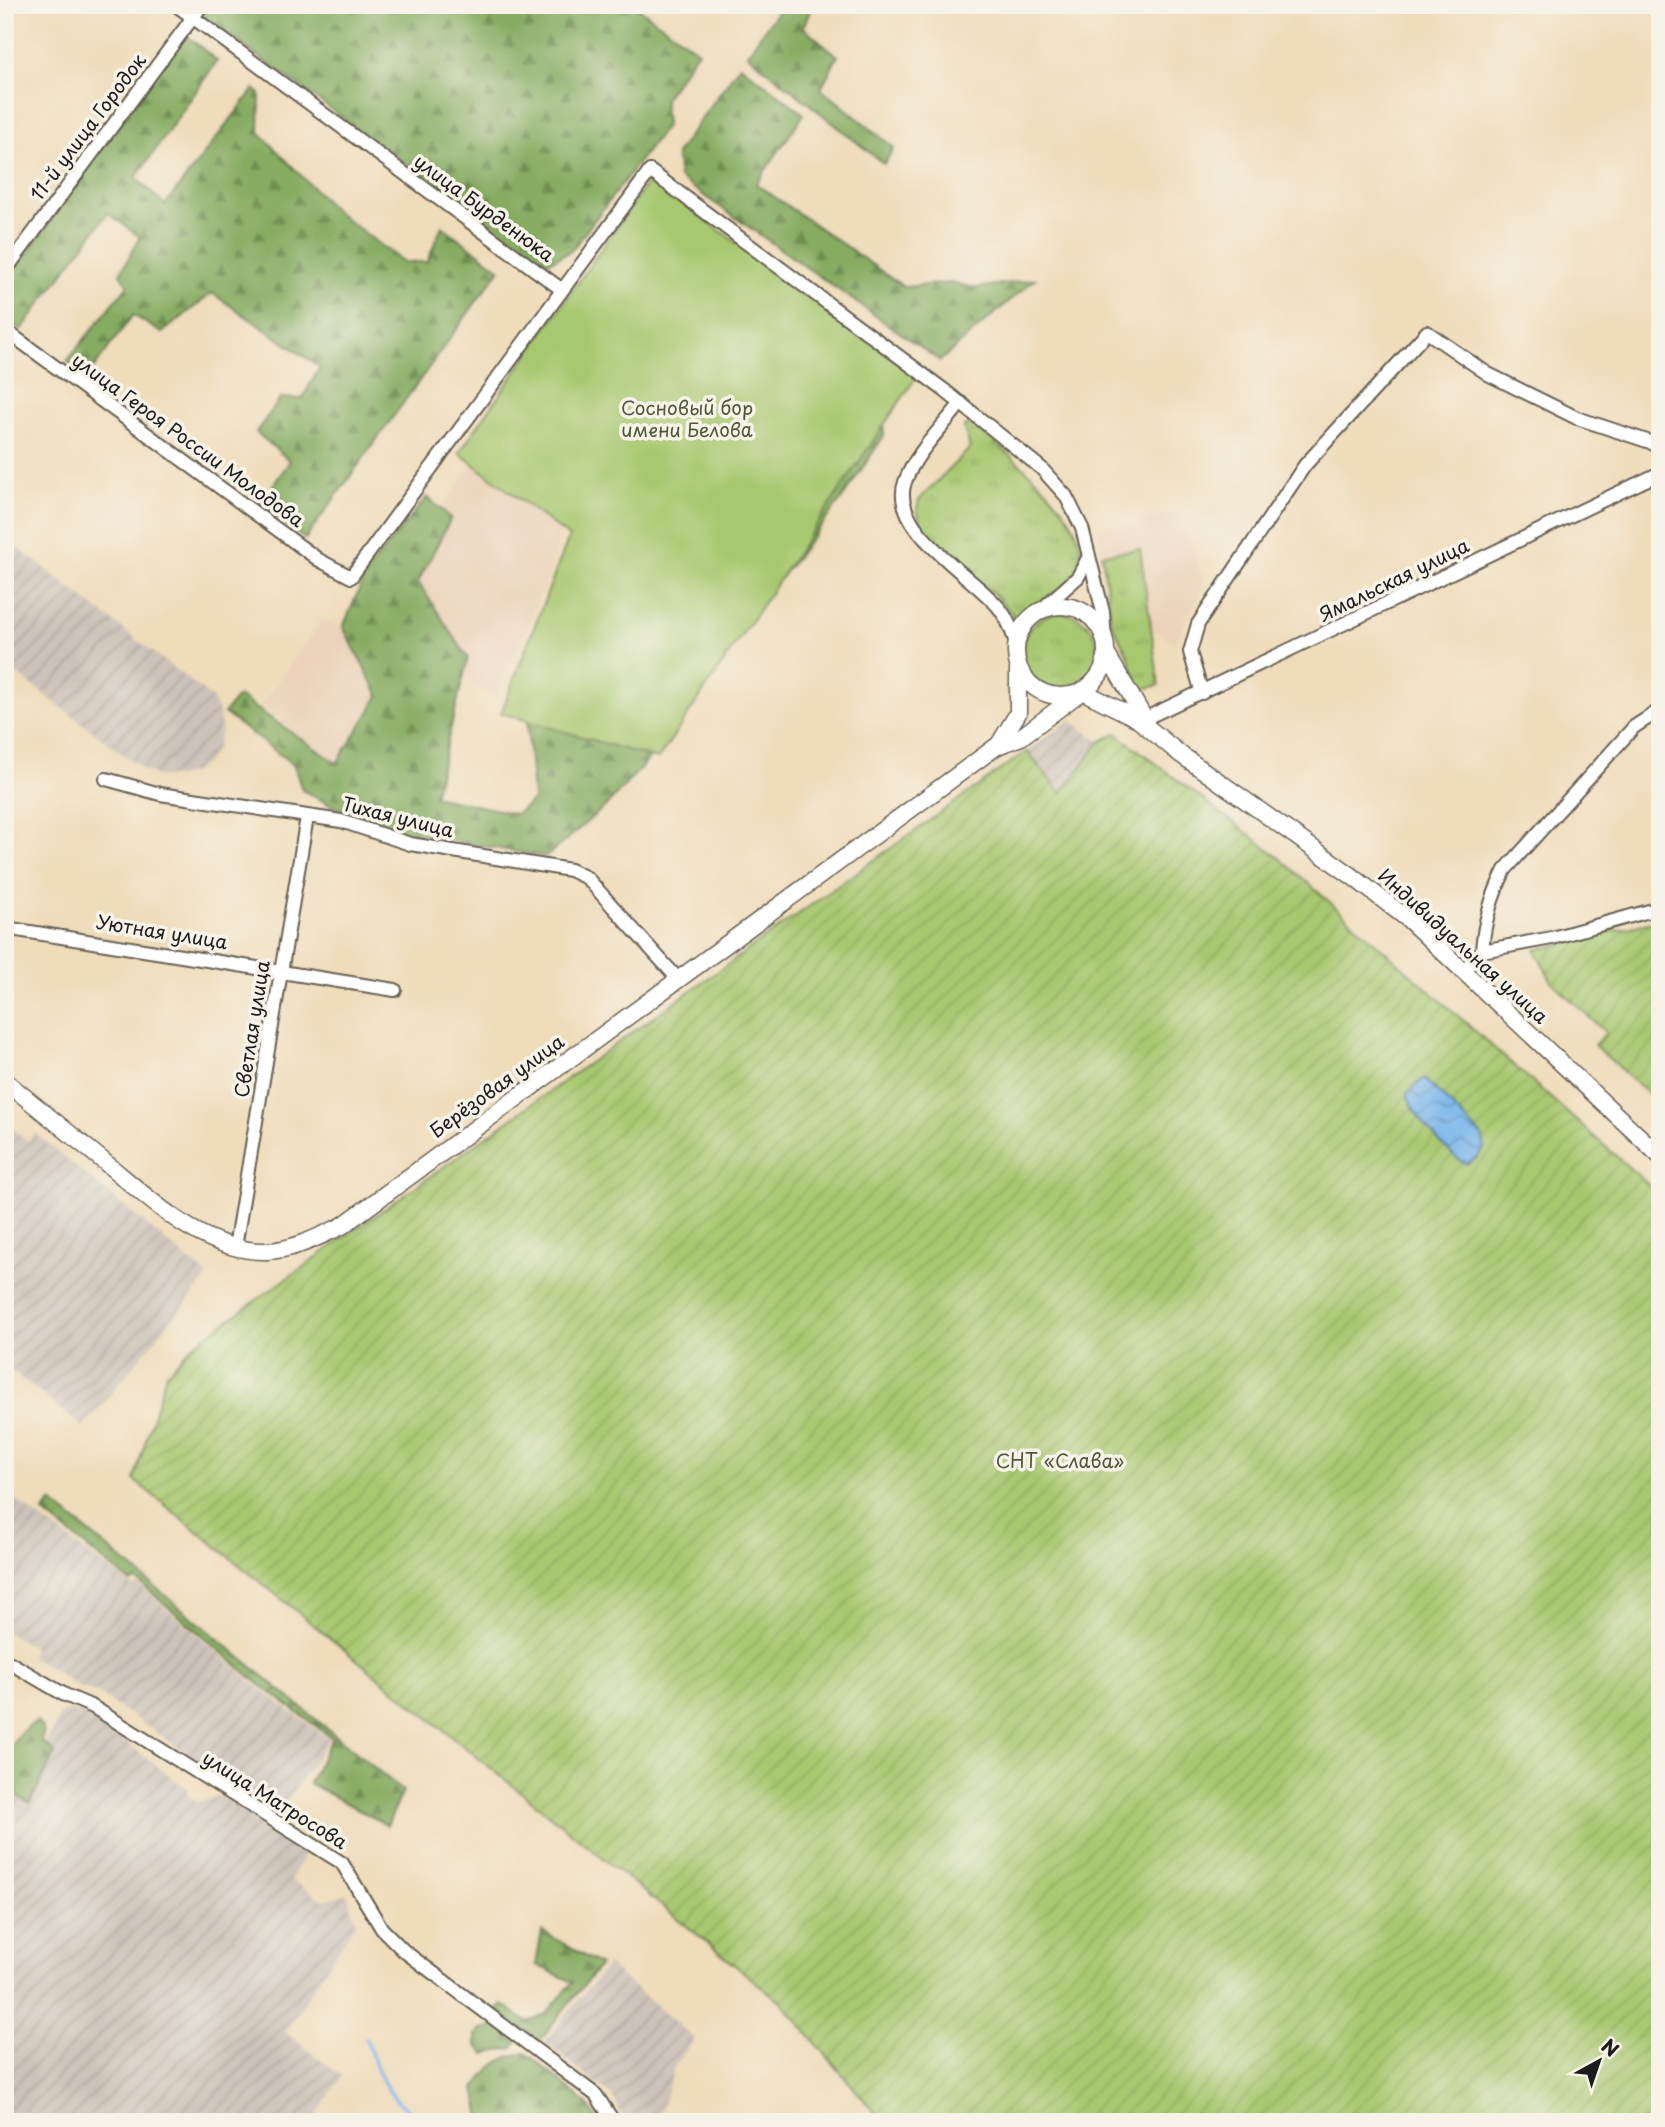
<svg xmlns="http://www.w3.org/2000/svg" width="1665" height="2127" font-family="'Playpen Sans',sans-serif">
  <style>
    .built { fill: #ebd2b9 }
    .industrial { fill: url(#industrial-furrows) }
    .grass { fill: url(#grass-tufts); stroke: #627246; stroke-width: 2 }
    .forest { fill: url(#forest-firs); stroke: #51643f; stroke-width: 2 }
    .park { fill: #a8c870; stroke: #627246; stroke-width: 2 }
    .garden { fill: url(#garden-furrows); stroke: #627246; stroke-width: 2 }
    .water { fill: url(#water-waves); stroke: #4b6984; stroke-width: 2 }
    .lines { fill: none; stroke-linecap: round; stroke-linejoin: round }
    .stream { stroke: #7ab6ec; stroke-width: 3.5 }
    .minor-casing { stroke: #665f53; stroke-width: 16 }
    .major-casing { stroke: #665f53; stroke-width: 19 }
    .minor { stroke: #fff; stroke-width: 12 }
    .major { stroke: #fff; stroke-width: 16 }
    .labels { text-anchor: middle; stroke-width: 7; stroke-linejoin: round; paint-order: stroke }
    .street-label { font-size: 19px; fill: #1c1c1c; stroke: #f7f3e8 }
    .park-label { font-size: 19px; fill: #4d5839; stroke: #f7f3e8 }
  </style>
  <defs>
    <pattern id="industrial-furrows" width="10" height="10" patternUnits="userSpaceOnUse" patternTransform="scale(1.75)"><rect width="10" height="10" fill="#cdc2b9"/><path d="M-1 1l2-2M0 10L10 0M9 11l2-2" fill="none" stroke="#afa69e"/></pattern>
    <pattern id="grass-tufts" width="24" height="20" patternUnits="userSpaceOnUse" patternTransform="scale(1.75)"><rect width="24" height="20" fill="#a8c870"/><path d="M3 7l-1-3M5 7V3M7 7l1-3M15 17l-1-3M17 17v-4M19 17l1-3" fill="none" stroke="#90ab60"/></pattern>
    <pattern id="forest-firs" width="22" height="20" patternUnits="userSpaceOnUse" patternTransform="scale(1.75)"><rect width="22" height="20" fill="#86ac62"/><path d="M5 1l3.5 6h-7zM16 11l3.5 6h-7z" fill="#6d8b50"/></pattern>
    <pattern id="garden-furrows" width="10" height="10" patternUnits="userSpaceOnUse" patternTransform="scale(1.75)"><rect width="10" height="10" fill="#a8c870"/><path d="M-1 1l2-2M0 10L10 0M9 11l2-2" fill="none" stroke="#90ab60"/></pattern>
    <pattern id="water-waves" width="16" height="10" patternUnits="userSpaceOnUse" patternTransform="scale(1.75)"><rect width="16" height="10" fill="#7ab6ec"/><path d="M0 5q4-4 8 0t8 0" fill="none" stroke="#6393be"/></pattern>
  </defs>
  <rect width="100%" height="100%" fill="#f7f3e8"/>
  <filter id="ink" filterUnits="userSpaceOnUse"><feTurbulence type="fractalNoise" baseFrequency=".0143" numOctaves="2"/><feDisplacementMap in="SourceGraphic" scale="14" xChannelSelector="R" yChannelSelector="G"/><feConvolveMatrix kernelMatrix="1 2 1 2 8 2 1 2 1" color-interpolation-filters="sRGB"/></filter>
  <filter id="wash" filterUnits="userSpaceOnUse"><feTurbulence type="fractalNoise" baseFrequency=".00686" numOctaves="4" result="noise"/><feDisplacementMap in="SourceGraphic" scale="28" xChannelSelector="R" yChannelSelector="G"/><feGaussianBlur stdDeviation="1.57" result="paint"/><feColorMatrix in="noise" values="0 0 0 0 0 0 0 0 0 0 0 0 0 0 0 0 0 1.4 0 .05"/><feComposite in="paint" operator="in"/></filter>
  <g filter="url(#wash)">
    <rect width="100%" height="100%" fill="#efdcba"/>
    <!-- built -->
    <g class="built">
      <polygon points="472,465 561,533 546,583 494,700 375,599"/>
      <polygon points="1179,513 1205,585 1175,642 1116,609 1098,529"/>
      <polygon points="322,620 340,625 376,696 335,760 260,706"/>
    </g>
    <!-- industrial -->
    <g class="industrial">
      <polygon points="5,538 211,697 219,713 221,730 217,747 207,762 193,772 178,777 160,777 144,770 5,665"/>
      <polygon points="1070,720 1100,742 1061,793 1027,751"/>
      <polygon points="5,1122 28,1141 35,1133 208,1276 83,1427 5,1365"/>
      <polygon points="5,1492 133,1587 138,1584 261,1690 329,1739 277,1815 244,1792 224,1768 219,1775 96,1692 81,1688 38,1660 30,1658 33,1647 5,1631"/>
      <polygon points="62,1711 86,1712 187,1789 187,1794 195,1802 222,1796 307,1849 291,1880 323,1900 347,1894 356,1922 285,2032 342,2076 312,2122 5,2122 5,1754 34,1768"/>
      <polygon points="608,1965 695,2039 674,2067 658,2122 625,2122 613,2097 544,2041"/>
    </g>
    <!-- grass -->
    <g class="grass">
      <path d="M971 423C1002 449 1099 520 1078 567 1068 590 1034 604 1016 618L997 597 922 530 917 509 919 500 970 448 964 427Z"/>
      <polygon points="1140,549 1159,685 1140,690 1127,653 1111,622 1102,554"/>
      <circle cx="1060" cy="651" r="38"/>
    </g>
    <!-- forest -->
    <g class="forest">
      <polygon points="208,5 634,5 698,51 664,99 666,126 571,251 544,264 201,15"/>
      <polygon points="782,5 813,5 803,27 838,56 821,88 894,148 884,164 747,54"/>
      <polygon points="185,34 217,61 136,178 165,205 254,89 260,94 259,132 336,212 404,262 427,262 442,226 500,269 305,539 259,505 290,461 256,432 281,398 302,399 320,367 212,293 162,333 133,315 87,377 67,361 128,285 120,274 140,237 108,213 21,330 5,318 5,284"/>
      <polygon points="740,65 804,114 756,184 904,287 950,283 976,288 1035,279 940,361 679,178 676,154"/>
      <polygon points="882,402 884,436 841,500 728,646 660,747 608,804 546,857 371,826 302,790 294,765 224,713 238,696 337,763 379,696 343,627 368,569 427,497 451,518 418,582 468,658 434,796 516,814 533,800 522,659"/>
      <polygon points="52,1502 403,1791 387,1825 309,1783 332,1738 259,1684 137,1580 130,1582 43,1512"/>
      <path d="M37 1721 44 1730 41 1741 55 1753 30 1803 12 1793 15 1784 5 1779C5 1754 13 1733 37 1721Z"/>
      <polygon points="542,1931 600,1965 539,2041 497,2010 503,2004 527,2022 546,2014 573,1982 536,1965"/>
      <polygon points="495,2026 517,2042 512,2048 485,2054 476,2045 476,2035 481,2029"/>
      <path d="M526 2053 586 2103 599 2122H482L475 2088C490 2067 500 2056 526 2053Z"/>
    </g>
    <!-- park -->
    <polygon class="park" points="650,179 917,376 658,759 501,713 569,537 459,453"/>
    <!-- garden -->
    <g class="garden">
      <polygon points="1116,733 1280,858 1660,1195 1660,2122 882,2121 782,2003 134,1480 166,1374 192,1346 1027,751 1061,793 1100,742"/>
      <polygon points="1660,920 1660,1105 1594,1045 1606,1033 1552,982 1535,950"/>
    </g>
    <!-- water -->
    <path class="water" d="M1424 1078 1482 1136 1485 1147 1477 1158 1466 1164C1448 1154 1411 1114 1407 1093Z"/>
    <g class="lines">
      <!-- stream -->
      <path class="stream" d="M366 2038C377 2071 389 2108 427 2118 437 2120 446 2117 454 2122"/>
    </g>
  </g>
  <g filter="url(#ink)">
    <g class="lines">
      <!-- minor casing -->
      <g class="minor-casing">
        <g id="minor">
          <polyline points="176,5 561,289"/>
          <polyline points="5,271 202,5"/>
          <polyline points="5,330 319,560 351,577 650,171 944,390 1041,468 1066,496 1082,528 1103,612 1105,639"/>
          <path d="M961 403C943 427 915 453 905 482 888 529 976 578 1000 609 1008 619 1012 631 1016 643"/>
          <polyline points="1042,609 1078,577 1088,558"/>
          <polyline points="1202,693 1190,652 1198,624 1305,465 1427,332 1488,374 1577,418 1650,442 1660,448"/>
          <path d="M1660 710 1634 727 1505 870C1491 897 1484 921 1482 951L1552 938 1660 908"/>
          <polyline points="1144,719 1660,473"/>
          <polyline points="106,779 160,794 341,821 410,844 570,870 587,878 678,979"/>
          <polyline points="5,928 395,990"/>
          <polyline points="1464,970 1482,951"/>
          <polyline points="235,1247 307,817"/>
          <polyline points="5,1660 65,1695 93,1707 342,1863 382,1929 404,1951 596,2095 614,2122"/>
        </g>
      </g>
      <!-- major casing -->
      <g class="major-casing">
        <g id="major">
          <circle cx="1061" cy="651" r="45"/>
          <polyline points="1106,653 1146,721"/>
          <polyline points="1082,691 1136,718 1180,754 1352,876 1409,920 1660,1156"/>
          <polyline points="998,746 1018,713 1018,669"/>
          <path d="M5 1081C37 1107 69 1133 101 1159 147 1196 202 1253 267 1251 294 1250 318 1237 342 1226L997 746 1021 737 1082 691"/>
        </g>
      </g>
      <!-- minor -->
      <use href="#minor" class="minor"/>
      <!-- major -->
      <use href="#major" class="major"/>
    </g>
  </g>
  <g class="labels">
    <!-- street labels -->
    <g class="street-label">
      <text transform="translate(88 127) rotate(-53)" y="7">11-й улица Городок</text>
      <text transform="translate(484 208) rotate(36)" y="7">улица Бурденюка</text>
      <text transform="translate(188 440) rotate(36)" y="7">улица Героя России Молодова</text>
      <text transform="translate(1394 580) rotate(-26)" y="7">Ямальская улица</text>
      <text transform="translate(398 817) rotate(14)" y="7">Тихая улица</text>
      <text transform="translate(162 932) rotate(9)" y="7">Уютная улица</text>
      <text transform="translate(1463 946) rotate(42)" y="7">Индивидуальная улица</text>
      <text transform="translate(252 1029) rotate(-81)" y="7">Светлая улица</text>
      <text transform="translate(497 1086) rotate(-36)" y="7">Берёзовая улица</text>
      <text transform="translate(275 1800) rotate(32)" y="7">улица Матросова</text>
    </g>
    <!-- park labels -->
    <g class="park-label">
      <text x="687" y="415">Сосновый бор<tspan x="687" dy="22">имени Белова</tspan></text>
      <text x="1060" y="1468">СНТ «Слава»</text>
    </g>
  </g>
  <!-- margin -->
  <rect width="1665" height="2127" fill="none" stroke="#f7f3e8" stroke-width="28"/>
  <!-- north arrow -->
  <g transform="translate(1599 2061) rotate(40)" stroke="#f7f3e8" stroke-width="5" paint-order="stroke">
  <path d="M0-5L12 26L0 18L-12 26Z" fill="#1c1c1c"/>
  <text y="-10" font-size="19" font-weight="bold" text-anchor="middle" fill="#1c1c1c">N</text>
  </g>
</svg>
